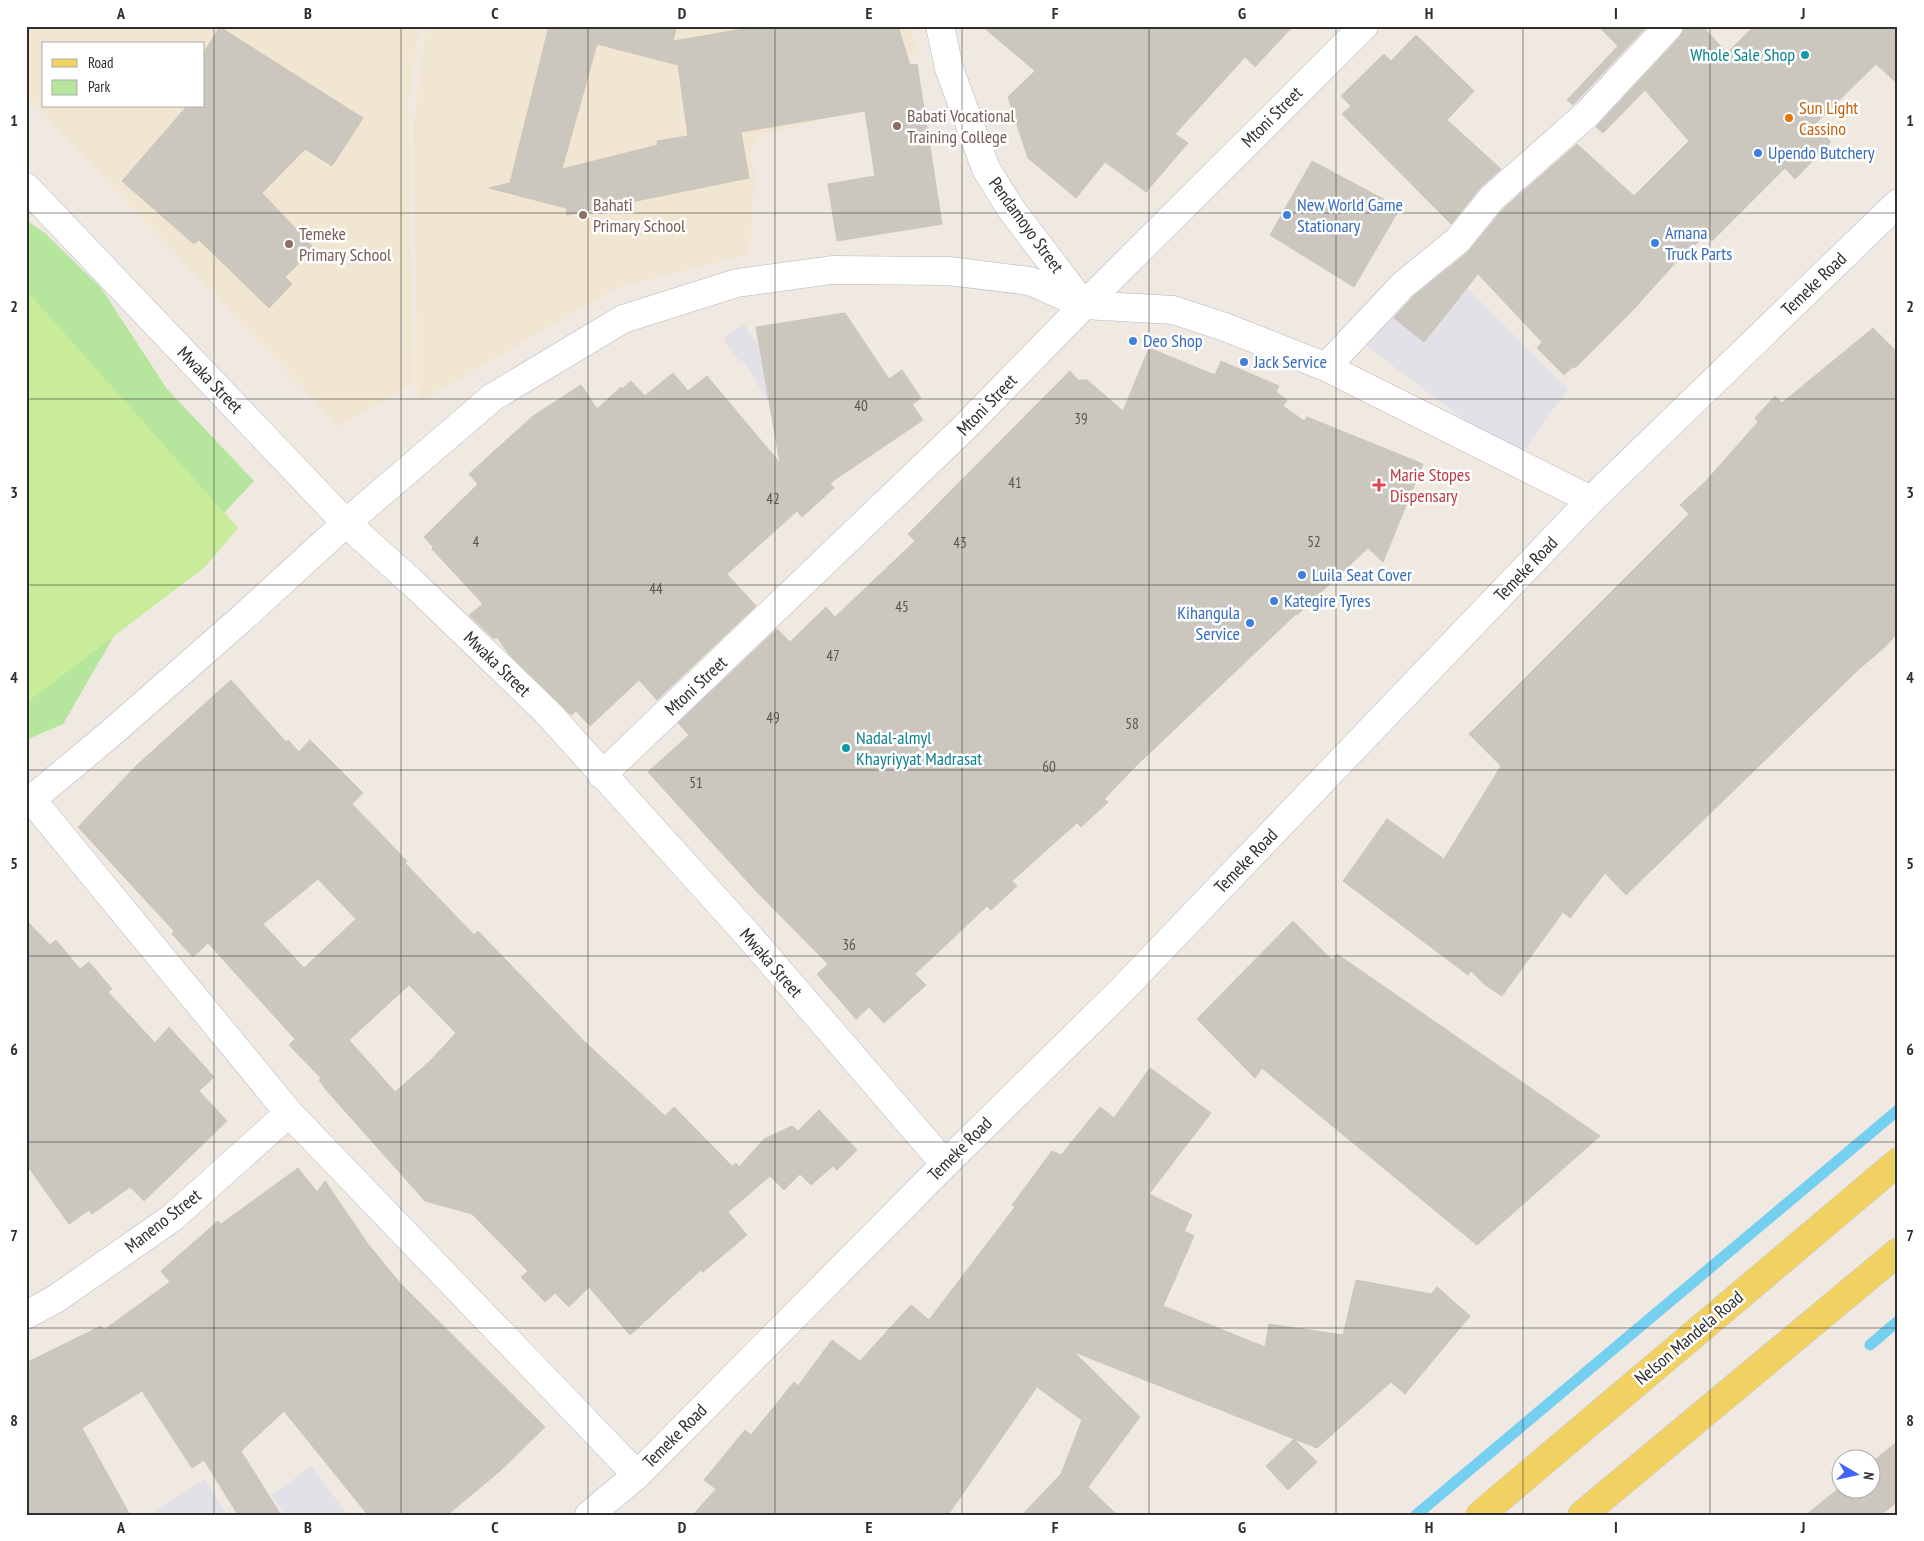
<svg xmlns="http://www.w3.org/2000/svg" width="1924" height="1541" font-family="'PT Sans Narrow',sans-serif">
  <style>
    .industrial { fill: #e3e1e8 }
    .education { fill: #f0e6d1; fill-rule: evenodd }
    .green { fill: #b6e59e }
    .pitch { fill: #c9ec9a }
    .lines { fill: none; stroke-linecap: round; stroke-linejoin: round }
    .stream { stroke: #75cff0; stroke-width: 11 }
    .building { fill: #cbc7bf; stroke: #cbc5ba; fill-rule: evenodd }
    .minor-casing { stroke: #b4b7c1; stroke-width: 29 }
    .major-casing { stroke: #c9c9c9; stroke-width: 29 }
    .minor { stroke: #fff; stroke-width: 28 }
    .major { stroke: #f2d163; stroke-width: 28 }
    .grid { fill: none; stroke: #2e2e2e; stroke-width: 1; stroke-opacity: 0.55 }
    .culture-dot { fill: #0f9aa8; stroke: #fff; stroke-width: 2 }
    .food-dot { fill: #e8710a; stroke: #fff; stroke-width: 2 }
    .education-dot { fill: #8d6e63; stroke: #fff; stroke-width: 2 }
    .shop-dot { fill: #3f7fe0; stroke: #fff; stroke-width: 2 }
    .health-dot { fill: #e0444e; stroke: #fff; stroke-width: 2 }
    .labels { text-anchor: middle; stroke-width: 5; stroke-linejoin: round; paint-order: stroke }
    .number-label { font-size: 15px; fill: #555452 }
    .culture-label { font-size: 18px; fill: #0d838f; stroke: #fff; text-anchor: end }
    .food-label { font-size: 18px; fill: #c56008; stroke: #fff; text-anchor: start }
    .education-label { font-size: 18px; fill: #785e54; stroke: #fff; text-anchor: start }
    .street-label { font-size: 18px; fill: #2e2e2e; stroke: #fff }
    .shop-label { font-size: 18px; fill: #366cbe; stroke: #fff; text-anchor: start }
    .health-label { font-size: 18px; fill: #be3a42; stroke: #fff; text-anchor: start }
    .neatline { fill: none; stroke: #2e2e2e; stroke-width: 2 }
    .grid-label { font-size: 16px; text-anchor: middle; font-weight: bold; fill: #2e2e2e }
  </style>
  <rect width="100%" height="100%" fill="#efe9e1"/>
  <!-- industrial -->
  <g class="industrial">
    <polygon points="1438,259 1568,389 1517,460 1364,344"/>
    <polygon points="744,324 793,399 775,412 743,361 740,362 723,338"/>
    <polygon points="312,1466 347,1515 285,1515 271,1495"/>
    <polygon points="205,1479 227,1515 150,1515"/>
  </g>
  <!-- education -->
  <g class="education">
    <path d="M26 26H419L408 106 414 382 339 427 26 95ZM44 44H204V106H44Z"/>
    <polygon points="426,26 910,26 918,52 810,76 818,121 756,137 749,155 755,176 749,255 618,287 418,403 413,127"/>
  </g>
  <!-- green -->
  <polygon class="green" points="26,220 46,234 101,288 167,389 254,481 209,529 142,588 63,724 26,740"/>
  <!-- pitch -->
  <polygon class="pitch" points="26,290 238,528 205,567 26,703"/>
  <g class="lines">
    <!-- stream -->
    <g class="stream">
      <polyline points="1870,1345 1898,1321"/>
      <polyline points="1416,1515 1898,1110"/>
    </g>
  </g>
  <!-- building -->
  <g class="building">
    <path d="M549 26H677L673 41 761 26H898L910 65 917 64 942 224 837 241 828 184 875 176 865 111 741 132 749 178 567 215 566 208 489 188 510 183ZM597 44 678 65 688 136 657 141 658 145 562 169Z"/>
    <polygon points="982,26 1293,26 1255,67 1245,57 1175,134 1188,143 1146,192 1105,162 1076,198 1028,158 1008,97 1035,71"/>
    <polygon points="1598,26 1647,26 1573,105 1567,100 1618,46"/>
    <polygon points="1684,26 1702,26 1727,53 1754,26 1898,26 1898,84 1876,64 1814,125 1831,142 1795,179 1785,168 1712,241 1706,235 1695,245 1693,243 1634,309 1575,368 1574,366 1564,375 1537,348 1542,342 1478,274 1424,342 1394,318 1414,296 1468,252 1503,209 1577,144 1634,196 1689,141 1645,90 1603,133 1596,127 1680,37"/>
    <polygon points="220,27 363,118 332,166 305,149 262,193 314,248 285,277 292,284 269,308 199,240 194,244 122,181 187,106 204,106 204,52"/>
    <polygon points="1416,35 1474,91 1447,120 1501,169 1480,188 1451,224 1342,114 1351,106 1341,96 1384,54 1391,61"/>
    <polygon points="1312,161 1400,208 1354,287 1270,235"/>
    <polygon points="845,313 889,379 902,370 921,398 912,404 923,420 830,483 834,488 802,517 797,511 727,574 756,606 657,700 639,680 590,726 576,711 571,715 508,653 497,637 494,639 469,615 483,604 432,549 433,547 424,537 478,484 469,474 533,416 581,385 597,409 621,387 622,389 631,381 645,396 673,373 688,391 707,376 780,463 756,327"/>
    <polygon points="1873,328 1898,353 1898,632 1886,646 1858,670 1626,895 1605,873 1570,918 1563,912 1502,996 1485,985 1471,971 1468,975 1343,881 1387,819 1444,859 1501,766 1469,734 1689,514 1680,505 1705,482 1758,422 1755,418 1775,396 1782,403"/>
    <polygon points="1149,348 1215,375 1221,361 1279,386 1276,392 1287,400 1283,406 1304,421 1307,417 1423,464 1383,562 1368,548 1297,615 1296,614 1138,764 1104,799 1108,802 1081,827 1077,823 1061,837 1012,881 1017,886 991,910 987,906 915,974 926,985 884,1023 869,1007 856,1019 817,974 828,964 757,892 648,772 689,735 678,723 777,629 790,642 826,607 835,617 915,541 908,534 1070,371 1078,380 1087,380 1123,411"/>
    <path d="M231 680 286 742 288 740 299 752 310 740 363 793 352 804 407 861 405 863 474 935 478 931 585 1042 665 1116 674 1107 732 1166 736 1163 739 1167 764 1139 792 1126 798 1131 819 1110 857 1150 837 1170 833 1166 811 1185 800 1174 784 1190 770 1176 728 1212 747 1235 703 1272 701 1270 630 1335 589 1287 569 1307 555 1293 545 1302 521 1277 528 1271 472 1214 425 1201 327 1091 319 1080 321 1078 289 1045 295 1039 208 943 193 957 172 934 174 931 78 827 137 765ZM318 879 356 919 304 968 263 924ZM409 985 456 1033 430 1061 395 1092 349 1040Z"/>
    <polygon points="26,920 50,945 56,940 80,969 89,962 112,989 108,992 155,1043 169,1027 214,1077 199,1091 227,1121 144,1201 130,1187 92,1214 89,1210 69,1224 26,1164"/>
    <polygon points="1293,921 1332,960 1337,954 1600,1136 1477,1245 1262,1068 1255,1078 1197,1019"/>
    <polygon points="1150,1068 1211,1113 1149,1194 1192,1215 1184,1231 1194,1236 1163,1306 1265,1347 1269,1324 1343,1335 1356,1280 1431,1294 1437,1287 1470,1316 1405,1394 1391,1382 1317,1448 1074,1352 1140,1417 1088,1487 1117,1515 1022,1515 1061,1474 1082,1420 1037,1387 948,1515 693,1515 716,1489 704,1480 745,1430 751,1435 794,1382 798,1386 832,1340 860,1361 911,1305 929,1320 1015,1207 1012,1205 1052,1151 1061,1155 1100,1107 1114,1118"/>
    <polygon points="298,1168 317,1192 325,1181 368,1244 400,1283 545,1427 500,1471 447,1515 368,1515 284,1411 241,1451 281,1515 238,1515 204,1460 192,1468 142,1391 82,1428 130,1515 26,1515 26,1363 101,1326 104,1330 170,1282 161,1271 218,1221 221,1224"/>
    <polygon points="1294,1439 1317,1462 1288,1490 1266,1466"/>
    <polygon points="1898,1441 1898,1501 1881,1515 1806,1515 1842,1486 1842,1488 1872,1488 1872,1462"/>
  </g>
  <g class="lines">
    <!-- minor casing -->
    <g class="minor-casing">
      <g id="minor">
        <polyline points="940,26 949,68 986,169 1011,209 1083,304"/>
        <polyline points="26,187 346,523 415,585 546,711 748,935 945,1164"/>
        <polyline points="1326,367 1403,285 1458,240 1492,198 1587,114 1669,26"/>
        <polyline points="602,775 963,429 1084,305 1364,26"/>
        <polyline points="32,800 289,1113 637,1475"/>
        <polyline points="26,804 110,734 240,620 346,523 493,397 623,319 737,283 832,270 949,271 1030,281 1084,305 1173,310 1225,327 1326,367 1591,500"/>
        <polyline points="26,1315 54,1300 172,1218 289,1113"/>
        <polyline points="589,1515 637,1475 945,1164 1122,990 1591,500 1898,203"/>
      </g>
    </g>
    <!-- major casing -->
    <g class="major-casing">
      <g id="major">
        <polyline points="1480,1515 1898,1162"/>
        <polyline points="1582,1515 1898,1252"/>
      </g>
    </g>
    <!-- minor -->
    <use href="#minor" class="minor"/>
    <!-- major -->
    <use href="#major" class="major"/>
  </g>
  <!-- grid -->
  <path class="grid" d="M214 26V1515M401 26V1515M588 26V1515M775 26V1515M962 26V1515M1149 26V1515M1336 26V1515M1523 26V1515M1710 26V1515M26 213H1898M26 399H1898M26 585H1898M26 770H1898M26 956H1898M26 1142H1898M26 1328H1898"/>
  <!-- markers -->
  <g class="culture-dot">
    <circle cx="1805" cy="55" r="5"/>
    <circle cx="846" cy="748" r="5"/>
  </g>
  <circle class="food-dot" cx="1789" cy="118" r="5"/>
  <g class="education-dot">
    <circle cx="897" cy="126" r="5"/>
    <circle cx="583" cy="215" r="5"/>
    <circle cx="289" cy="244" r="5"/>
  </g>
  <g class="shop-dot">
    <circle cx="1758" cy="153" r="5"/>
    <circle cx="1287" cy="215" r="5"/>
    <circle cx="1655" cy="243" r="5"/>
    <circle cx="1133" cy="341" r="5"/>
    <circle cx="1244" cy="362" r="5"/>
    <circle cx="1302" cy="575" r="5"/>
    <circle cx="1274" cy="601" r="5"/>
    <circle cx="1250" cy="623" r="5"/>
  </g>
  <path class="health-dot" d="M1376.5 477.5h5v5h5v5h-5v5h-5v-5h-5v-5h5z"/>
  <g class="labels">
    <!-- number labels -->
    <g class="number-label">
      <text x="861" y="411">40</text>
      <text x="1081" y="424">39</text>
      <text x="1015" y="488">41</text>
      <text x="773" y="504">42</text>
      <text x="476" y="547">4</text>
      <text x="1314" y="547">52</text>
      <text x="960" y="548">43</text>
      <text x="656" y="594">44</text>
      <text x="902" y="612">45</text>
      <text x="833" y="661">47</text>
      <text x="773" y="723">49</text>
      <text x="1132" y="729">58</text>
      <text x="1049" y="772">60</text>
      <text x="696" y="788">51</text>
      <text x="849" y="950">36</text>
    </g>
    <!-- culture labels -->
    <g class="culture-label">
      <text x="1795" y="61">Whole Sale Shop</text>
      <text x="856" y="744" text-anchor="start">Nadal-almyl<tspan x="856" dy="21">Khayriyyat Madrasat</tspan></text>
    </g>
    <!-- food labels -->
    <g class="food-label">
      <text x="1799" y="114">Sun Light<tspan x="1799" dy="21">Cassino</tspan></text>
    </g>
    <!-- education labels -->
    <g class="education-label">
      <text x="907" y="122">Babati Vocational<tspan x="907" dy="21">Training College</tspan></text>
      <text x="593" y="211">Bahati<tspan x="593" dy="21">Primary School</tspan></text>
      <text x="299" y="240">Temeke<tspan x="299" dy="21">Primary School</tspan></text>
    </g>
    <!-- street labels -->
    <g class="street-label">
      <text transform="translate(1272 117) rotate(-45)" y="6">Mtoni Street</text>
      <text transform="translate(1026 225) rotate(54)" y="6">Pendamoyo Street</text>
      <text transform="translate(1814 284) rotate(-44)" y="6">Temeke Road</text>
      <text transform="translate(210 380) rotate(46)" y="6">Mwaka Street</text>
      <text transform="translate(987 405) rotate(-46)" y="6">Mtoni Street</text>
      <text transform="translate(1526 569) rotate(-46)" y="6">Temeke Road</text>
      <text transform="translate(497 664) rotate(44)" y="6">Mwaka Street</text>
      <text transform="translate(696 686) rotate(-43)" y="6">Mtoni Street</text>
      <text transform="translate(1246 861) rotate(-46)" y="6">Temeke Road</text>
      <text transform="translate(771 963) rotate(49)" y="6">Mwaka Street</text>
      <text transform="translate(960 1149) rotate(-45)" y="6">Temeke Road</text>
      <text transform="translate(163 1221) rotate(-38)" y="6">Maneno Street</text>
      <text transform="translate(1689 1338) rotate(-40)" y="6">Nelson Mandela Road</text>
      <text transform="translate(675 1436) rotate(-45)" y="6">Temeke Road</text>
    </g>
    <!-- shop labels -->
    <g class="shop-label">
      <text x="1768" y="159">Upendo Butchery</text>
      <text x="1297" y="211">New World Game<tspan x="1297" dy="21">Stationary</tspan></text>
      <text x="1665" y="239">Amana<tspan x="1665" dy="21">Truck Parts</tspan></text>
      <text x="1143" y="347">Deo Shop</text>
      <text x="1254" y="368">Jack Service</text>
      <text x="1312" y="581">Luila Seat Cover</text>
      <text x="1284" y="607">Kategire Tyres</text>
      <text x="1240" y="619" text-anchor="end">Kihangula<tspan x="1240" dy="21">Service</tspan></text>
    </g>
    <!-- health labels -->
    <g class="health-label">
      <text x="1390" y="481">Marie Stopes<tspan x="1390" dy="21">Dispensary</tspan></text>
    </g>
  </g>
  <!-- border -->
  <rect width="1924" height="1541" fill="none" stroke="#ffffff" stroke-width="55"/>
  <!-- legend -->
  <rect x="42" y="42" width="162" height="65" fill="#ffffff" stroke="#ababab"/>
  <rect x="52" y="59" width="25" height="8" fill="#f2d163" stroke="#ababab"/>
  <text x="88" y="68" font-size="15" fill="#2e2e2e">Road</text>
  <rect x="52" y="80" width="25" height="15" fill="#b6e59e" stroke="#ababab"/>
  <text x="88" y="92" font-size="15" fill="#2e2e2e">Park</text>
  <!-- north arrow -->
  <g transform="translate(1856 1474) rotate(99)"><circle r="24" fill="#ffffff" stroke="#ababab"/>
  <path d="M0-4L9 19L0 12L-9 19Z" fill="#4264fb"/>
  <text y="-8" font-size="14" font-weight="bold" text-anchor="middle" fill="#2e2e2e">N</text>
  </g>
  <rect x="28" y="28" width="1868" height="1486" class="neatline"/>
  <g class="grid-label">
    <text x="121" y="19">A</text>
    <text x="308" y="19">B</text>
    <text x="495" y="19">C</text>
    <text x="682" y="19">D</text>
    <text x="869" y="19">E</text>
    <text x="1055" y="19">F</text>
    <text x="1242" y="19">G</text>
    <text x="1429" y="19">H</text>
    <text x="1616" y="19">I</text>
    <text x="1803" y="19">J</text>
    <text x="14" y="126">1</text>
    <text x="1910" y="126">1</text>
    <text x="14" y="312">2</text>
    <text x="1910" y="312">2</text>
    <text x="14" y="498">3</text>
    <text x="1910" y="498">3</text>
    <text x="14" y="683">4</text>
    <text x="1910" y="683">4</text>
    <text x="14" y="869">5</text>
    <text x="1910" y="869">5</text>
    <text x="14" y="1055">6</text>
    <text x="1910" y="1055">6</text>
    <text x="14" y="1241">7</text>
    <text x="1910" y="1241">7</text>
    <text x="14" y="1426">8</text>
    <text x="1910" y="1426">8</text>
    <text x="121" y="1533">A</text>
    <text x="308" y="1533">B</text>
    <text x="495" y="1533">C</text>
    <text x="682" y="1533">D</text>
    <text x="869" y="1533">E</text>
    <text x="1055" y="1533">F</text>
    <text x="1242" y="1533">G</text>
    <text x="1429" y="1533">H</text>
    <text x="1616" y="1533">I</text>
    <text x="1803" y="1533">J</text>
  </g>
</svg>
